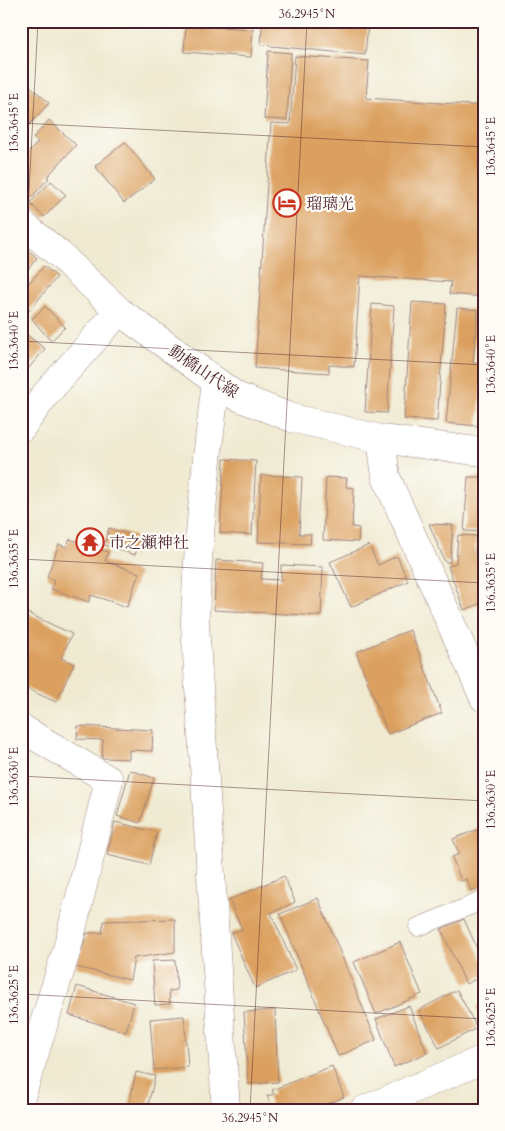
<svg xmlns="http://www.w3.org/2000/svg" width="505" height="1131" font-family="Cardo,'Noto Serif JP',serif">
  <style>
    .building { fill: #dba05e }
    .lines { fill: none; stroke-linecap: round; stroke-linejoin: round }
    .lane-casing { stroke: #9c847e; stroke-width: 19 }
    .street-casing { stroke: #9c847e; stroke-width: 29 }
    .secondary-casing { stroke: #9c847e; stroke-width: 29 }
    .lane { stroke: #fff; stroke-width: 18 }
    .street { stroke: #fff; stroke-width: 28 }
    .secondary { stroke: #fff; stroke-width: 28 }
    .ticks { fill: none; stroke: #4a1f2b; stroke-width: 1; stroke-opacity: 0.45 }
    .labels { text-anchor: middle; stroke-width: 4.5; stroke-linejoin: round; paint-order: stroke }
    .poi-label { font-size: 16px; fill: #4a1f2b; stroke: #fdfcf7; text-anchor: start }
    .street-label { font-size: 16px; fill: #4a1f2b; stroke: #fdfcf7 }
    .neatline { fill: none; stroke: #4a1f2b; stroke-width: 2 }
    .ticks-label { font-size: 12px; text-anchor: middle; fill: #4a1f2b }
  </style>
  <rect width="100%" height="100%" fill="#fdfcf7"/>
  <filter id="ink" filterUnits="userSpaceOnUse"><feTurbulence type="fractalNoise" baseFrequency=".02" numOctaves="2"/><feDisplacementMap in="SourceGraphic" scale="10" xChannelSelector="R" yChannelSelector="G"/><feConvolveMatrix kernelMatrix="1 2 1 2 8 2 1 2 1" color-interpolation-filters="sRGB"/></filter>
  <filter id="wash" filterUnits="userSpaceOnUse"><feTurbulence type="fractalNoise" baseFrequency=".0096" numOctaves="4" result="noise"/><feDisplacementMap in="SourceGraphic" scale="20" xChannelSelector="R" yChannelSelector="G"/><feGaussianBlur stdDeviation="1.12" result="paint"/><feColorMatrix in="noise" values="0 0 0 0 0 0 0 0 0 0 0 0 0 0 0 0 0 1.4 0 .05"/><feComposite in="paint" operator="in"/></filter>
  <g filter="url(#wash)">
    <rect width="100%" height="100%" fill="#efead1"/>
    <g id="blocks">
      <!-- building -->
      <g class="building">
        <polygon points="245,21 385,21 384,25 368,24 365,55 261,45 262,24 245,23"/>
        <polygon points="186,25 253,29 251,57 184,52"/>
        <polygon points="268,51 291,53 287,120 264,119"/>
        <polygon points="295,56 369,61 366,98 484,106 484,297 449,294 451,282 360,276 354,367 329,365 329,373 255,368 271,123 290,124"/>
        <polygon points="21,78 49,103 21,134"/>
        <polygon points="49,120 76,145 47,177 49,178 30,199 21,192 21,161 38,142 33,138"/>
        <polygon points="125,142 155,179 124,203 95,166"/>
        <polygon points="51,181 66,195 44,217 30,203"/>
        <polygon points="21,244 37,258 21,278"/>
        <polygon points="44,266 57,277 23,318 21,292"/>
        <polygon points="412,302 446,304 437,421 404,419"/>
        <polygon points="372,304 394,306 387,413 365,412"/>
        <polygon points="45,306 65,327 51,341 32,319"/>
        <polygon points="457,308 478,310 473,363 483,364 478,426 446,423"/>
        <polygon points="21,330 45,349 21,377"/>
        <polygon points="224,459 256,461 252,535 220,533"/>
        <polygon points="261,475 302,477 299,534 311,534 310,544 258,542"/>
        <polygon points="326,477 347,478 346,487 354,488 352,527 359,528 358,542 323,540"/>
        <polygon points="468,477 484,477 484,532 464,531"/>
        <polygon points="429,524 453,525 450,562 445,562"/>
        <polygon points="109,528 141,538 135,555 104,545"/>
        <polygon points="458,535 476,536 475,554 484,579 484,602 464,610 448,566 456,563"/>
        <polygon points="70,539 108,552 105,561 139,573 127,607 91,595 89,602 51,589 54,580 47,577 59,544 66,547"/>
        <polygon points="369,545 378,565 397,556 408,581 351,607 330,562"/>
        <polygon points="216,560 263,563 261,579 281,580 281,565 323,567 321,616 214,610"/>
        <polygon points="21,610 72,634 61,658 74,664 56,702 21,686"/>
        <polygon points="410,630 442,713 388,734 356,652"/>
        <polygon points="78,726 153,730 152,751 129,750 129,759 102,758 103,740 77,739"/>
        <polygon points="130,770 154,778 140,823 117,816"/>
        <polygon points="115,822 157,832 149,865 107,855"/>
        <polygon points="484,827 484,886 471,891 467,879 461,881 452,857 459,854 453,839"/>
        <polygon points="284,876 295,902 271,913 296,970 255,988 231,933 242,929 229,900"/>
        <polygon points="318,898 376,1040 338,1056 280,914"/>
        <polygon points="175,919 175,952 134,958 130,980 76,967 87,933 102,933 104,921"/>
        <polygon points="464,919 484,964 484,975 466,984 441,929"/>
        <polygon points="400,942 422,994 376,1014 354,962"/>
        <polygon points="175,960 177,990 169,991 170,1004 155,1005 152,961"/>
        <polygon points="77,986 134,1003 126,1032 69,1015"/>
        <polygon points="457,990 477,1028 439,1048 419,1010"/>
        <polygon points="484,1004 484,1024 476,1007"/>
        <polygon points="409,1006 427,1053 394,1067 376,1019"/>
        <polygon points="275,1010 278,1082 248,1084 244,1012"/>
        <polygon points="184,1016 188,1067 154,1070 150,1019"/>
        <polygon points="332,1066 344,1097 313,1110 273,1110 267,1096 274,1094 272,1090"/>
        <polygon points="136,1072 155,1076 147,1110 128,1110"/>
      </g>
    </g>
  </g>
  <g filter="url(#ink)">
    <use href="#blocks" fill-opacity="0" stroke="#9c847e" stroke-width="1"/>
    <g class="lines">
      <!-- lane casing -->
      <g class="lane-casing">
        <polyline id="lane" points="418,927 484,900"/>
      </g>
      <!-- street casing -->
      <g class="street-casing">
        <g id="street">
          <path d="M216 382C206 462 197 543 195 624L226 1110"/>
          <polyline points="21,728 109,780 67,949 21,1097"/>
          <polyline points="364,1110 484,1059"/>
        </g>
      </g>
      <!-- secondary casing -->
      <g class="secondary-casing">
        <g id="secondary">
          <polyline points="21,223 59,254 119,311 236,396 292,418 381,439 484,452"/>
          <polyline points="21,428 46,394 119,311"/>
          <polyline points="381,439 386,477 484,698"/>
        </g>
      </g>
      <!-- lane -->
      <use href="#lane" class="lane"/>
      <!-- street -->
      <use href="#street" class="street"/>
      <!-- secondary -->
      <use href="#secondary" class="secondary"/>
    </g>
  </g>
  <!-- ticks -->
  <path class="ticks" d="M21 123 484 147M21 341 484 365M21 342 38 21M21 559 484 583M21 776 484 801M21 994 484 1019M250 1110 307 21"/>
  <!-- icons -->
  <defs>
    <g id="hotel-ring" transform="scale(1.4375)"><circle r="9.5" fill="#fdfcf7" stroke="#c8321e" stroke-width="1.5"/><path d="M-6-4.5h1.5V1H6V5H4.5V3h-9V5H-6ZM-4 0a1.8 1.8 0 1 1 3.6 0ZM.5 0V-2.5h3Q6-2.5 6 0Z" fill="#c8321e"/></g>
    <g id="temple-ring" transform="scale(1.4375)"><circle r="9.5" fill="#fdfcf7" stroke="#c8321e" stroke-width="1.5"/><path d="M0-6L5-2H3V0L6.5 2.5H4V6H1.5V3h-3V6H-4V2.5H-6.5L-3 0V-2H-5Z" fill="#c8321e"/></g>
  </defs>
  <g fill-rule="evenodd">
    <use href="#hotel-ring" x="287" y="203"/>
    <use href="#temple-ring" x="90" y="542"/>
  </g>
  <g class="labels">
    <!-- poi labels -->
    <g class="poi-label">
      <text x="306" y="209">瑠璃光</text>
      <text x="109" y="548">市之瀬神社</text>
    </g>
    <!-- street labels -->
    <g class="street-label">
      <text transform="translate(204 371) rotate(34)" y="6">動橋山代線</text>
    </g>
  </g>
  <!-- margin -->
  <rect width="505" height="1131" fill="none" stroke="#fdfcf7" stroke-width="55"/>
  <rect x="28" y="28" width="450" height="1076" class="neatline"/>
  <g class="ticks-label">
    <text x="307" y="18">36.2945°N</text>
    <text transform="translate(14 123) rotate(-90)" y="4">136.3645°E</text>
    <text transform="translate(491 147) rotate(-90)" y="4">136.3645°E</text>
    <text transform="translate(14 341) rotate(-90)" y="4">136.3640°E</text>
    <text transform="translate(491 365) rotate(-90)" y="4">136.3640°E</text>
    <text transform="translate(14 559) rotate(-90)" y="4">136.3635°E</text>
    <text transform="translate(491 583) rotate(-90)" y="4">136.3635°E</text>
    <text transform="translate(14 777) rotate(-90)" y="4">136.3630°E</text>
    <text transform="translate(491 800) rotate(-90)" y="4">136.3630°E</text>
    <text transform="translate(14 995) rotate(-90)" y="4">136.3625°E</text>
    <text transform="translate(491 1018) rotate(-90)" y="4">136.3625°E</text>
    <text x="250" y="1122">36.2945°N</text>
  </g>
</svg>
